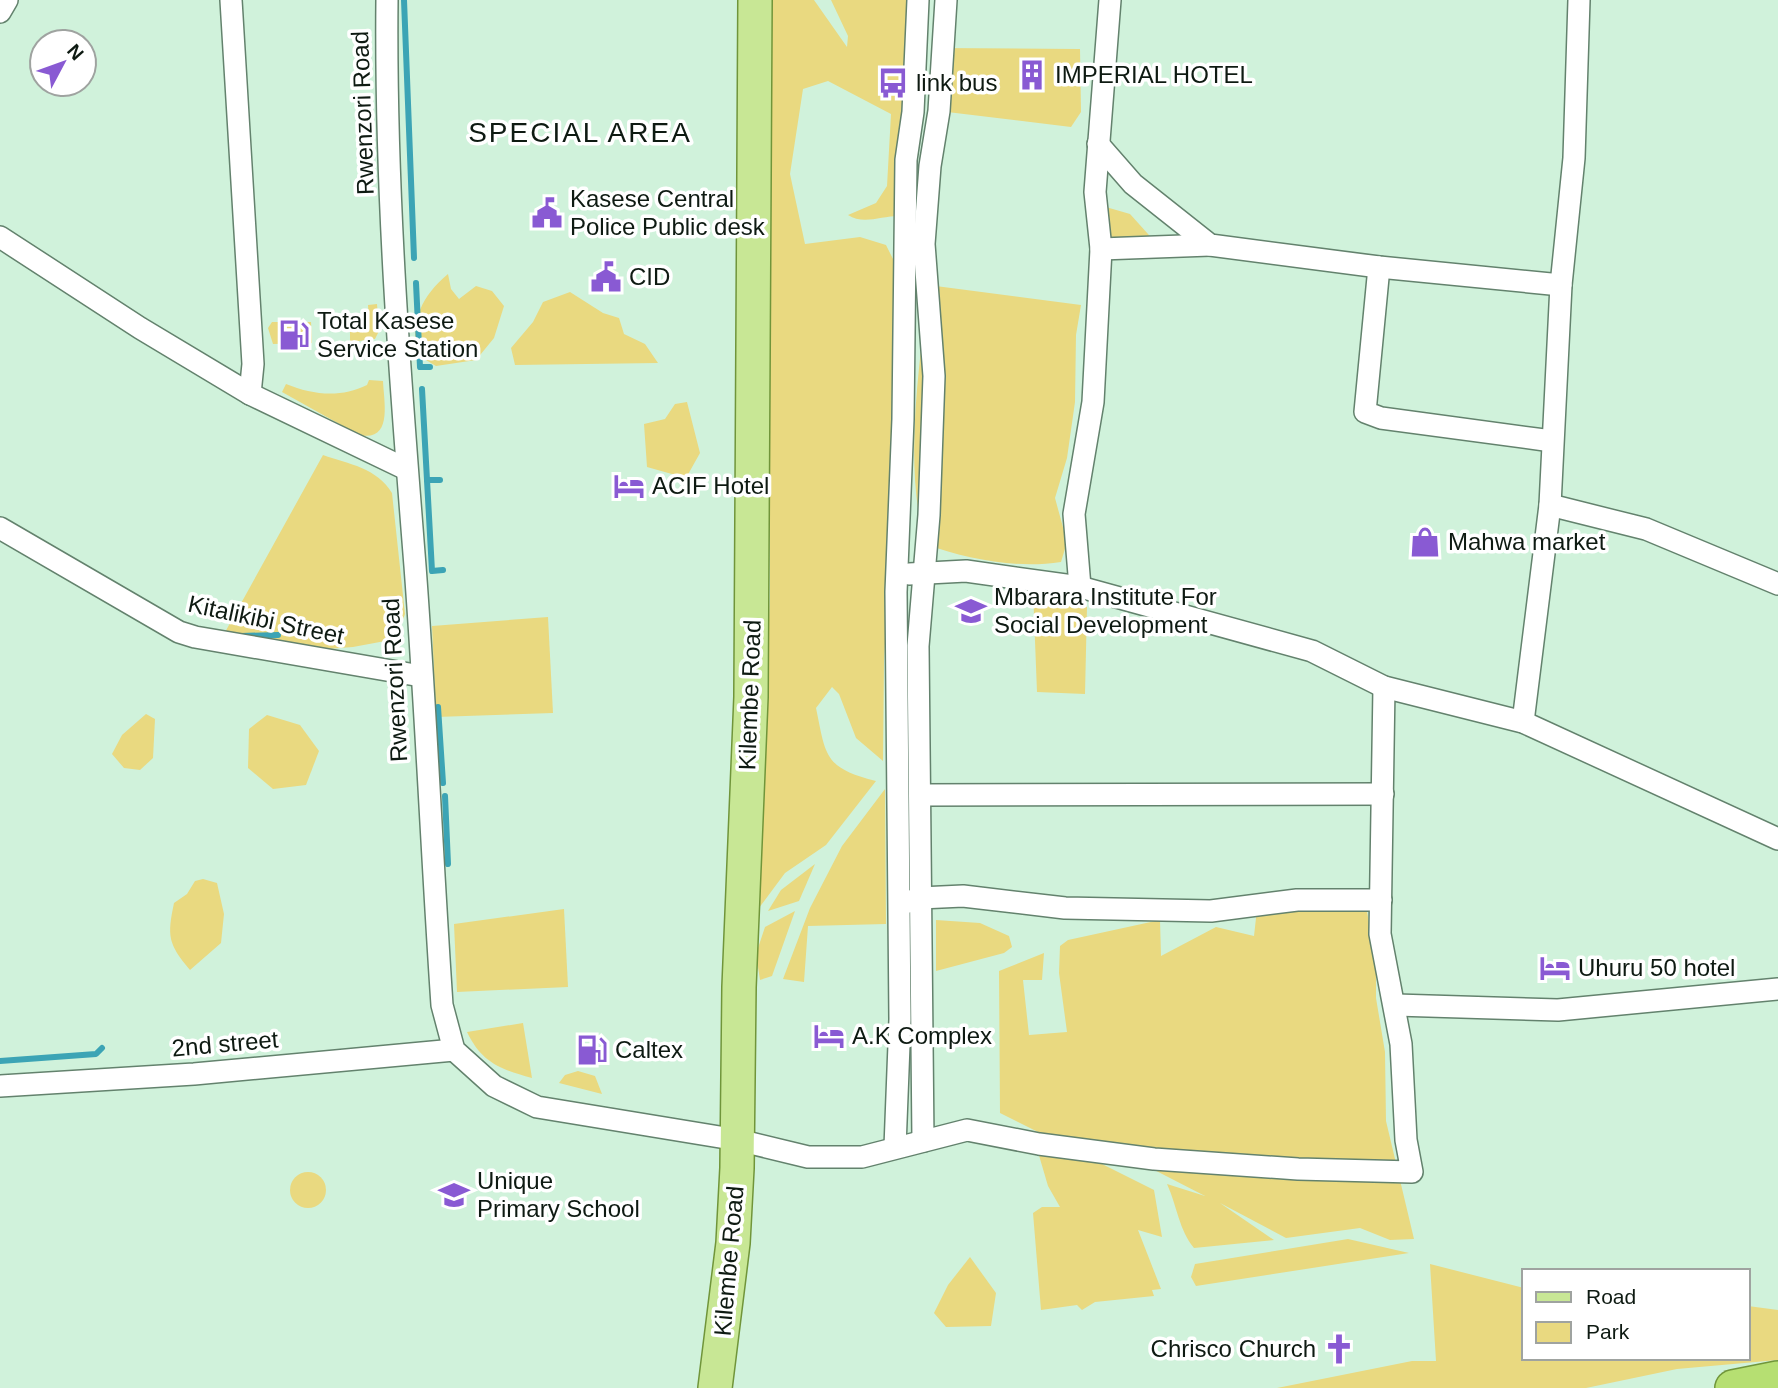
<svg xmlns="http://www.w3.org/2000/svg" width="1778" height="1388" font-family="Arial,sans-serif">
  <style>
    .green { fill: #e9d980 }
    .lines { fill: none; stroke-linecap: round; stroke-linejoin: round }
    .stream { stroke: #3ca4b5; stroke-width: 6 }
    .minor-casing { stroke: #63826d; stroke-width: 24 }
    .primary-casing { stroke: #70953a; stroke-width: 36 }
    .trunk-casing { stroke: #70953a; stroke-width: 38 }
    .minor { stroke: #fff; stroke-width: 21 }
    .primary { stroke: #c8e795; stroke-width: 33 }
    .trunk { stroke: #b6df72; stroke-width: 35 }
    .labels { text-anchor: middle; stroke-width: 7; stroke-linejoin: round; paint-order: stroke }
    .poi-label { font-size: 24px; fill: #0e1a12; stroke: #fff; text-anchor: start }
    .street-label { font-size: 24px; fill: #0e1a12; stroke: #fff }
    .quarter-label { font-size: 28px; letter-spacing: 2px; fill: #0e1a12; stroke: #fff }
  </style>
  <rect width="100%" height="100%" fill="#d0f2db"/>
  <!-- green -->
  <g class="green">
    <path d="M770 0H814L847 47 848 36 831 0H913L899 216C881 216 863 225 848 215L876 203 887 186 891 114 828 81 803 89 790 174 805 244 860 237 886 245 898 269 892 371 898 412 884 661 883 761 856 738 839 694 832 687 816 708C826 756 824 768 876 781L826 845 785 873 756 912 770 597Z"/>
    <polygon points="937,48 1080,49 1081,112 1071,127 939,111"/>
    <polygon points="1099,205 1130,214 1157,244 1105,255"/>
    <path d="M448 274 451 289 459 299 476 286 492 291 504 306 494 338 476 360 436 366 416 354C412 318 421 297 448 274Z"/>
    <path d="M928 285 1081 305 1076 335 1075 402 1067 458 1055 498 1067 542 1061 562C1016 569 967 559 925 544 903 461 920 368 928 285Z"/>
    <polygon points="570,292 603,313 619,318 624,334 645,344 658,363 515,365 511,348 533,322 543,302"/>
    <polygon points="377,304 379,331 375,339 350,342 350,321 369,321 368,305"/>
    <polygon points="272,322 311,322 312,343 273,344 268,328"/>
    <path d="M369 380 383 381C384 403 393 442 359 435L282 392 286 384C313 395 341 398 367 385Z"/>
    <polygon points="687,402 700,453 686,478 647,467 644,424 665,419 675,404"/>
    <path d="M323 455C349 464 377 468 392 493L405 614 396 639 353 647 327 649 304 644 289 649 224 634Z"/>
    <polygon points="1033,590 1087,607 1085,694 1037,692"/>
    <polygon points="548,617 553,713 436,717 432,626"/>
    <polygon points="146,714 155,719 153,758 140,770 124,768 112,754 122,735"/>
    <polygon points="267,715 300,725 319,751 306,785 273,789 248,768 249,729"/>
    <polygon points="885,789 886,924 808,926 804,982 783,979 810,908 842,846"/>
    <polygon points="815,864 799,901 768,911 781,890"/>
    <path d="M203 879 217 883 224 914 221 943 190 970C168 944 167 936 174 903L187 894 195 881Z"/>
    <path d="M1366 906 1376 962V998L1385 1052 1386 1121 1414 1239 1390 1240 1360 1228 1286 1238 1220 1203 1274 1240 1194 1248C1179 1230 1177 1206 1167 1184L1205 1196 1096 1140 1040 1133 1000 1113 999 971 1044 953 1042 980H1023L1029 1035 1067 1032 1059 973 1060 946 1068 940 1160 920 1161 956 1216 927 1254 936 1257 909Z"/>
    <polygon points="564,909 568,987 457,992 454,924"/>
    <polygon points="795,911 772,976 760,980 756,954 765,927"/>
    <polygon points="936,920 980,923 1009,936 1012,947 1004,953 936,971"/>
    <path d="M523 1023 532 1078C500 1069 482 1063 467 1032Z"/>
    <polygon points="578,1071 595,1076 602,1094 559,1083 565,1075"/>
    <polygon points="1038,1152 1088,1157 1154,1190 1162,1237 1138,1230 1161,1289 1152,1290 1154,1296 1095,1302 1082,1310 1077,1305 1041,1310 1033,1213 1042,1207 1060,1207 1048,1186"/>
    <circle cx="308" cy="1190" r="18"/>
    <polygon points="1348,1239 1409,1253 1196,1286 1191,1277 1195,1264"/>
    <polygon points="970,1257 996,1293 991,1326 946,1327 934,1313 948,1285"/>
    <polygon points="1430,1264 1524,1288 1524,1358 1748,1358 1748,1306 1778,1310 1778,1360 1677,1369 1586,1388 1277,1388 1412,1361 1436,1361"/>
  </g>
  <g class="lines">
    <!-- stream -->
    <g class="stream">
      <polyline points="404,0 414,258"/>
      <polyline points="416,283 420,367 430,367"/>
      <polyline points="422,389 432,571 443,570"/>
      <polyline points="427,480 440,480"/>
      <polyline points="241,636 278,635"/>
      <polyline points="438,707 443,783"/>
      <polyline points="445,796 448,864"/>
      <polyline points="0,1061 96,1054 102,1048"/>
    </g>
    <!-- minor casing -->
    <g class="minor-casing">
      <g id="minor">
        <polyline points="231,0 253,364 250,394"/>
        <path d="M387 0C385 189 400 378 415 566 426 712 432 858 442 1005L454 1050 494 1086 537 1107 738 1140 808 1157H862L967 1130 1039 1144 1154 1159 1298 1169 1412 1172 1406 1140 1401 1044 1380 934 1384 687"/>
        <polyline points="0,12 7,0"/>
        <polyline points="1098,144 1133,184 1210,245 1379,267 1561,285"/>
        <polyline points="0,237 140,328 250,394 406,469"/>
        <polyline points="1101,249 1210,245"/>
        <polyline points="1379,267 1365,412 1381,418 1552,441"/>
        <polyline points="1550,505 1646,529 1778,584"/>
        <polyline points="0,528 179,632 195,637 421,676"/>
        <polyline points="909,574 966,571 1080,587 1312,651 1384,687 1523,722 1778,839"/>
        <polyline points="1080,587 1074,514 1093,402 1101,249 1095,192 1110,0"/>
        <polyline points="1523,722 1550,505 1561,285 1574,158 1579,0"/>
        <polyline points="920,795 1383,794"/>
        <polyline points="908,902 920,898 963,896 1065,908 1211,911 1297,900 1381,900"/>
        <polyline points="1396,1005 1558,1010 1778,989"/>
        <polyline points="0,1086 194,1074 454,1050"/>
        <polyline points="923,1141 918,646 929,515 934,376 924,244 930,166 939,111 946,0"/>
        <polyline points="895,1147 900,1019 896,592 903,419 906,160 913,112 918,0"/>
      </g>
    </g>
    <!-- primary casing -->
    <g class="primary-casing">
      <polyline id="primary" points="715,1388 733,1243 737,1168 739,987 751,697 755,0"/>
    </g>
    <!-- trunk casing -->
    <g class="trunk-casing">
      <polyline id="trunk" points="1733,1388 1778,1379"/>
    </g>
    <!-- minor -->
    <use href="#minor" class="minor"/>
    <!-- primary -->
    <use href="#primary" class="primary"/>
    <!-- trunk -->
    <use href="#trunk" class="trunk"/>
  </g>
  <!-- icons -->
  <defs>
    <g id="building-bare" transform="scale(2.415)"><path d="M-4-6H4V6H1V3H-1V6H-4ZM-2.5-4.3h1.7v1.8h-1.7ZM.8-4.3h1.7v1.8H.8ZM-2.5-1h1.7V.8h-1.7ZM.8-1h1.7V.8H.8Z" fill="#895ad3" stroke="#fff" stroke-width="2.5" paint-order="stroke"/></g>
    <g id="bus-bare" transform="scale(2.415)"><path d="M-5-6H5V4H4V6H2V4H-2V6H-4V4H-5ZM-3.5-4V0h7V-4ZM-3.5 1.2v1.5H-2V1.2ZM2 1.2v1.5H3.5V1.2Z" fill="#895ad3" stroke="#fff" stroke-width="2.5" paint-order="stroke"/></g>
    <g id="civic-bare" transform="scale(2.415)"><path d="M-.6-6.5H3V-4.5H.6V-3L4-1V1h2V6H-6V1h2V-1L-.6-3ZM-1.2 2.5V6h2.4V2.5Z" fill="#895ad3" stroke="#fff" stroke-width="2.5" paint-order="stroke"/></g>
    <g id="fuel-bare" transform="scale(2.415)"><path d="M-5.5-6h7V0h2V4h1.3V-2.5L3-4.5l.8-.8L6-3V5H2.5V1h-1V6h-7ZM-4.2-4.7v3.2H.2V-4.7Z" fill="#895ad3" stroke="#fff" stroke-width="2.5" paint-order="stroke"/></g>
    <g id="hotel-bare" transform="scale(2.415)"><path d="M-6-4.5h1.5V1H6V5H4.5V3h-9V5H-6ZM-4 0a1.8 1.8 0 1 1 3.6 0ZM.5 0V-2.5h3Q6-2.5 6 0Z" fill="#895ad3" stroke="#fff" stroke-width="2.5" paint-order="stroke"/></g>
    <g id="shop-bare" transform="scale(2.415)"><path d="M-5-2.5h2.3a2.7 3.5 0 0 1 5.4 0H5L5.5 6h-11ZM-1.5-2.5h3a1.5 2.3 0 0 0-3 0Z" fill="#895ad3" stroke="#fff" stroke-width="2.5" paint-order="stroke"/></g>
    <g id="school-bare" transform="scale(2.415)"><path d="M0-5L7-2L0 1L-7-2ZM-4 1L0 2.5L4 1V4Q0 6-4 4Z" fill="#895ad3" stroke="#fff" stroke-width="2.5" paint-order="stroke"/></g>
    <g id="church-bare" transform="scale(2.415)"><path d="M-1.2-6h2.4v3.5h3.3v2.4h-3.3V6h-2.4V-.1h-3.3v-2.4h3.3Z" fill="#895ad3" stroke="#fff" stroke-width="2.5" paint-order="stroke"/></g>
  </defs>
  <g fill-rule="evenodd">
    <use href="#building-bare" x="1032" y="75"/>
    <use href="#bus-bare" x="893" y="83"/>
    <use href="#civic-bare" x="547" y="213"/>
    <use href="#civic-bare" x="606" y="277"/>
    <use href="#fuel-bare" x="294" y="335"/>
    <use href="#hotel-bare" x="629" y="486"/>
    <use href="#shop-bare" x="1425" y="542"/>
    <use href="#school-bare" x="971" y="611"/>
    <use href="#hotel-bare" x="1555" y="968"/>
    <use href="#hotel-bare" x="829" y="1036"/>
    <use href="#fuel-bare" x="592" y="1050"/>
    <use href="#school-bare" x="454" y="1195"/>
    <use href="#church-bare" x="1339" y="1349"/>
  </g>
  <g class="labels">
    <!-- poi labels -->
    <g class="poi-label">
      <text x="1055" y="83">IMPERIAL HOTEL</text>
      <text x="916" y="91">link bus</text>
      <text x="570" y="207">Kasese Central<tspan x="570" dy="28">Police Public desk</tspan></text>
      <text x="629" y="285">CID</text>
      <text x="317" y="329">Total Kasese<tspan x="317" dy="28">Service Station</tspan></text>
      <text x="652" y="494">ACIF Hotel</text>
      <text x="1448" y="550">Mahwa market</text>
      <text x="994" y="605">Mbarara Institute For<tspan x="994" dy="28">Social Development</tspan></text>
      <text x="1578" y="976">Uhuru 50 hotel</text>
      <text x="852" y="1044">A.K Complex</text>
      <text x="615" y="1058">Caltex</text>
      <text x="477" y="1189">Unique<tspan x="477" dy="28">Primary School</tspan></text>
      <text x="1316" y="1357" text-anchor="end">Chrisco Church</text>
    </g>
    <!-- street labels -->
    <g class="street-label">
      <text transform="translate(363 113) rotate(-92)" y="8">Rwenzori Road</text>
      <text transform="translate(266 620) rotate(12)" y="8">Kitalikibi Street</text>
      <text transform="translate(395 680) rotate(-93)" y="8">Rwenzori Road</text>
      <text transform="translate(750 695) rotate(-88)" y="8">Kilembe Road</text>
      <text transform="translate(225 1044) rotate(-5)" y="8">2nd street</text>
      <text transform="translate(729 1261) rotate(-85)" y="8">Kilembe Road</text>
    </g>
    <!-- quarter labels -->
    <g class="quarter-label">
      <text x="580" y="142">SPECIAL AREA</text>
    </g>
  </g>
  <!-- legend -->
  <rect x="1522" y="1269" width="228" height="91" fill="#ffffff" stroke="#9fa3a0" stroke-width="2"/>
  <rect x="1536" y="1292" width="35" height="10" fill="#c8e795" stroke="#9fa3a0" stroke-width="2"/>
  <text x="1586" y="1304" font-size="21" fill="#0e1a12">Road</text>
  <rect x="1536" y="1322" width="35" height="21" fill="#e9d980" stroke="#9fa3a0" stroke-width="2"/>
  <text x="1586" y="1339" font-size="21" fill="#0e1a12">Park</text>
  <!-- north arrow -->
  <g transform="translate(63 63) rotate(49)"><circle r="33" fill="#ffffff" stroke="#9fa3a0" stroke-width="2"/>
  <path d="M0-5L12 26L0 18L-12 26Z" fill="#895ad3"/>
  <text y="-10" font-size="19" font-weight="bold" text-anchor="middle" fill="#0e1a12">N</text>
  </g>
</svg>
